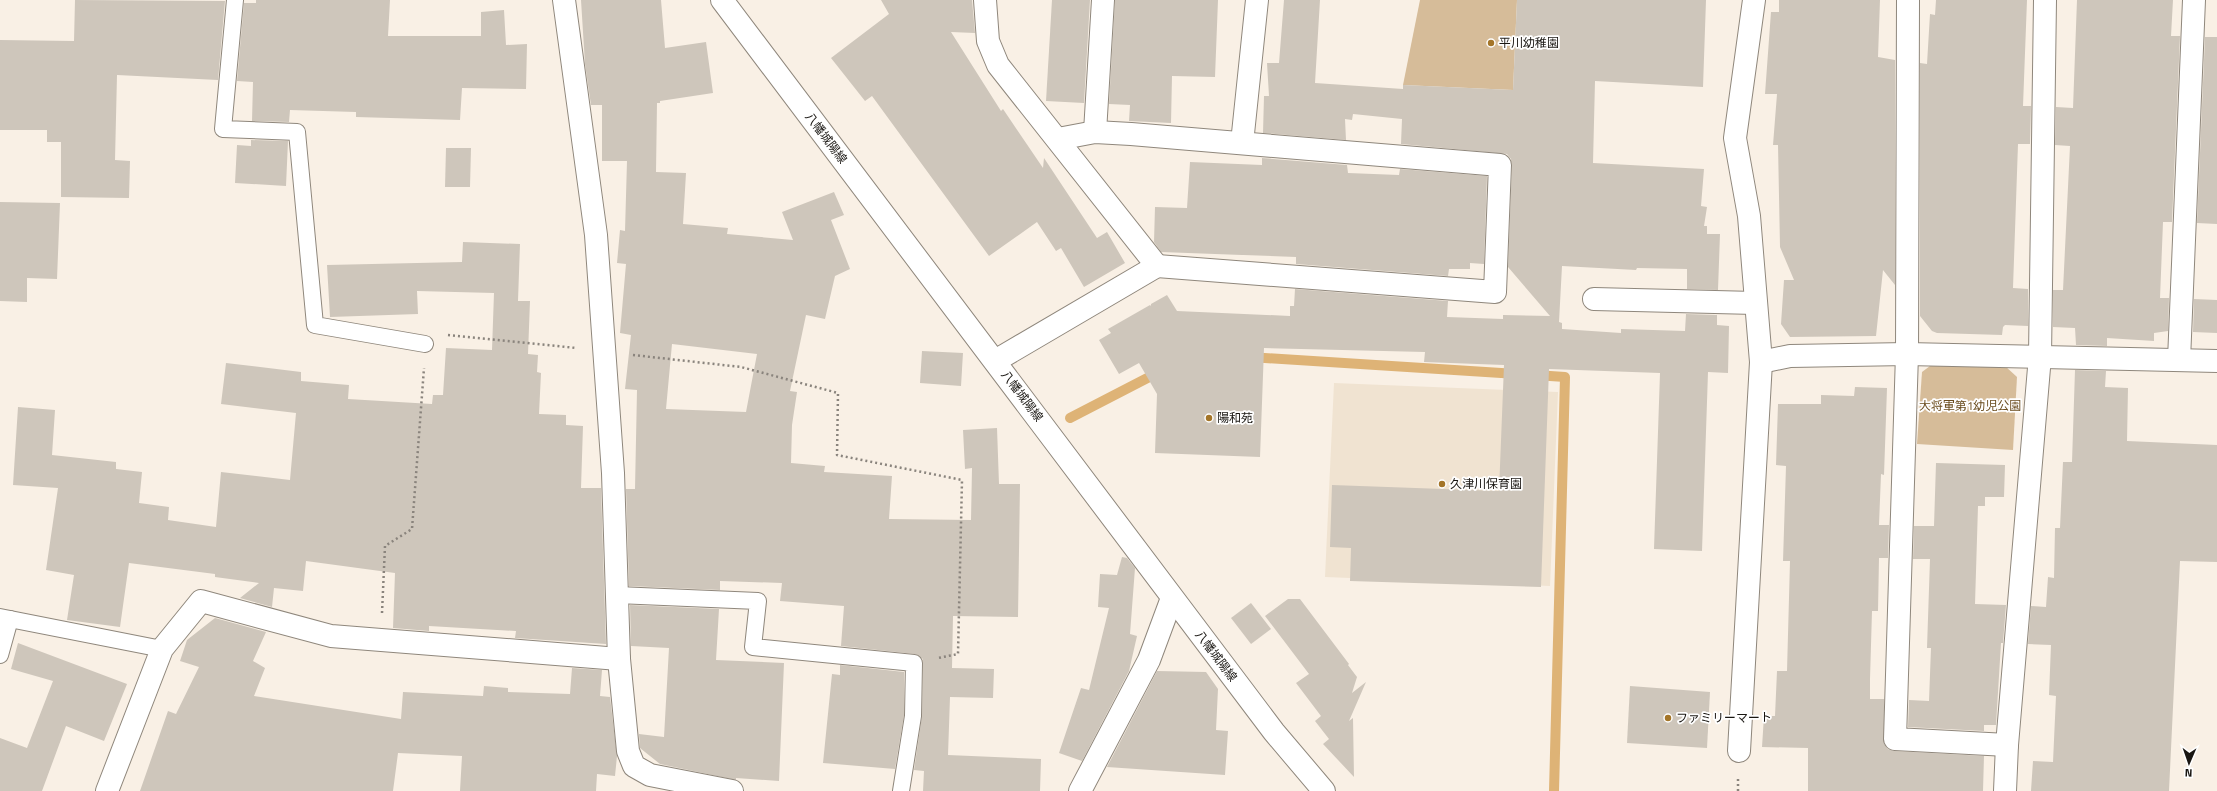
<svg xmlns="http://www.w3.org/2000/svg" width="2217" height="791" font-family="'Titillium Web','Noto Sans JP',sans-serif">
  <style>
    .built { fill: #f0e3d1 }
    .green { fill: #d6bc99 }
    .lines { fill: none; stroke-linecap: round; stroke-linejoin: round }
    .stream { stroke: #deb376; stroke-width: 10 }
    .building { fill: #cec6bb; fill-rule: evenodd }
    .lane-casing { stroke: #8f877c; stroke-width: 18 }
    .street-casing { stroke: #8f877c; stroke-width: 24 }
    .secondary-casing { stroke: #8f877c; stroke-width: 24 }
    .path { stroke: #8a847d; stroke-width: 2.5; stroke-dasharray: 2 3; stroke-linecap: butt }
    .lane { stroke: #fff; stroke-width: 16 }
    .street { stroke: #fff; stroke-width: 22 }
    .secondary { stroke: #fff; stroke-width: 22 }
    .poi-dot { fill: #a47528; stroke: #fff; stroke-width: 1.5 }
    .labels { text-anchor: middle; stroke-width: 3.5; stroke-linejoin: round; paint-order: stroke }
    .poi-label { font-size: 12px; fill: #191612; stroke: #fff; text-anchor: start }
    .street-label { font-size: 12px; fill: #191612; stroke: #fff }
    .park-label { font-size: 12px; fill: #6b4d1f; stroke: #fff }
  </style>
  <rect width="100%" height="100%" fill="#f9f0e5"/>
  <!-- built -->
  <polygon class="built" points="1334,383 1558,392 1550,586 1325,577"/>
  <!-- green -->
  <g class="green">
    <polygon points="1420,0 1517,0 1513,90 1403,85"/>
    <polygon points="1934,363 2005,366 2017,377 2013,450 1917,444 1922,372"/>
  </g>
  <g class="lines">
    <!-- stream -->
    <g class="stream">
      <polyline points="1250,357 1517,374"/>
      <polyline points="1535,375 1565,377 1554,791"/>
      <polyline points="1070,418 1159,372"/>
    </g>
  </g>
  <!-- building -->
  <g class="building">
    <polygon points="75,0 225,1 218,80 117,75 115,160 130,161 129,198 61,197 61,142 47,142 47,130 0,130 0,40 74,41"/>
    <polygon points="256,0 390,0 388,36 481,36 481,12 504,10 506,45 527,44 526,89 462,88 460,120 356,117 356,112 290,110 289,122 252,121 253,82 237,81 244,3 256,3"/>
    <path d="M581 0H661L665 48 706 42 713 93 660 101V103H657L656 172 686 173 683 224 728 228 727 234 793 240 782 212 834 192 844 215 831 220 850 269 835 276 825 319 806 315 790 391 797 392 792 425 791 463 825 466 824 472 892 476 889 519 971 520 972 468 965 469 963 430 997 428 999 484H1020L1018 617 953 616 952 668 994 669 993 698 950 697 948 755 1041 759 1040 791H923L924 771 914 770 922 716 923 659 915 654 841 646 844 606 780 601 782 583 720 581V590L629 586 626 489H635L637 390 625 389 631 335 620 333 626 264 617 263 620 230 625 231 627 161H602V105H591L585 64ZM672 344 757 354 746 412 666 409Z"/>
    <polygon points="881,0 972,0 975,33 951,32 1001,111 1003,109 1043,168 1044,158 1097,238 1107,232 1125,263 1084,287 1061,248 1056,251 1037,222 989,256 872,96 865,101 831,58 889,14"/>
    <polygon points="1052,0 1090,0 1084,103 1046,101"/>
    <polygon points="1115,0 1218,0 1215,77 1172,76 1171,123 1129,121 1130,105 1109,104"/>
    <polygon points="1284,0 1320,0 1315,83 1403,89 1403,85 1513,90 1517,0 1706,0 1703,87 1595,81 1593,163 1704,169 1701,206 1707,207 1704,226 1707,226 1707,234 1720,234 1718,290 1687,289 1687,269 1637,268 1636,270 1562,266 1559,322 1562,323 1562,329 1621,333 1621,329 1685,331 1686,314 1717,315 1717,325 1729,326 1728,373 1708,372 1702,551 1654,549 1660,373 1549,369 1541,587 1350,581 1351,548 1330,547 1332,485 1499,491 1504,365 1424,362 1425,352 1264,348 1260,457 1155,453 1157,394 1139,363 1119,374 1099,340 1111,333 1108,329 1150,305 1151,306 1151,304 1167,295 1177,311 1290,316 1290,306 1294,306 1295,289 1448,301 1447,317 1503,319 1503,315 1550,316 1508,267 1512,165 1511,159 1507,154 1401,144 1402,119 1353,114 1352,120 1345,119 1346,140 1263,133 1264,96 1269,96 1267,63 1279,63"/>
    <polygon points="1779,0 1880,0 1878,57 1895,60 1895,285 1883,270 1876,336 1790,337 1781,324 1784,280 1794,280 1780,247 1778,145 1773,145 1777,94 1765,94 1771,12 1779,12"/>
    <polygon points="1936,0 2027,0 2023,106 2031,106 2030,144 2018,144 2013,288 2028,289 2028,326 2005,325 2003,327 2002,335 1937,333 1932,331 1920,316 1920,63 1927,64 1930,14 1935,15"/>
    <polygon points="2077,0 2173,0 2171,36 2180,36 2172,222 2163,222 2160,298 2169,298 2168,331 2154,333 2154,341 2107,338 2107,346 2076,345 2075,328 2053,327 2053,290 2063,290 2070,146 2055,145 2056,107 2073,108"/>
    <polygon points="2205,37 2217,37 2217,224 2197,223"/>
    <polygon points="251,140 288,141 286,186 235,183 237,145 251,146"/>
    <polygon points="446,148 471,148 470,187 445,187"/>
    <polygon points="1262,158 1347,165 1348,173 1399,175 1400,169 1487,176 1484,264 1470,263 1470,269 1449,269 1448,276 1296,264 1296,257 1161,252 1154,242 1155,207 1187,208 1190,162 1262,165"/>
    <polygon points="0,202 60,203 57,279 27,278 27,302 0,301"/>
    <polygon points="463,242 520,244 518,301 530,301 528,354 538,355 537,372 541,373 539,414 566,415 566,425 583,426 581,488 601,488 606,644 515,638 516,631 429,626 429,631 393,628 395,573 306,561 303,591 274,588 272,607 240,598 259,583 215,577 215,574 129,563 120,627 67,620 74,575 46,570 58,488 13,485 18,407 55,410 52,455 116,462 116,469 142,472 139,503 169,507 168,520 216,527 221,472 290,480 296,413 221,404 226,363 301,372 301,381 349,385 348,399 432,404 433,395 443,395 446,348 492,350 494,293 417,291 418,314 330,317 327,265 462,262"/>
    <polygon points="2194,299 2217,300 2217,333 2193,332"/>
    <polygon points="922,351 963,353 961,386 920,383"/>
    <polygon points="2075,370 2106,371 2105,387 2128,388 2127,441 2217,445 2217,562 2180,561 2169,791 2031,791 2033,761 2053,762 2056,696 2049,695 2051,645 2028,644 2031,606 2046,607 2048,577 2054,578 2055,528 2060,528 2063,462 2072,462"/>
    <polygon points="1855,387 1887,388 1884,475 1881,474 1879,525 1889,525 1888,558 1879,558 1878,611 1872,611 1870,679 1870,699 1884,699 1884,744 1888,749 1894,751 1984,756 1983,791 1808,791 1808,748 1762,747 1764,716 1775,716 1777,671 1787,671 1790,561 1783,561 1786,466 1776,465 1778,404 1821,404 1821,395 1854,396"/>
    <polygon points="1936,463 2005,465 2004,497 1985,497 1985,506 1978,506 1975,604 2006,605 2003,643 2001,643 1996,725 1984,725 1984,731 1908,727 1909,700 1929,701 1931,648 1927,648 1930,559 1913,559 1914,526 1934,526"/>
    <polygon points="1122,557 1127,558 1135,568 1130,634 1137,636 1129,671 1082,761 1059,753 1081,688 1089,690 1109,608 1098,607 1100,574 1117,575"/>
    <polygon points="1288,599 1300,599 1349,664 1348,665 1357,677 1352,693 1366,682 1349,721 1353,718 1354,777 1323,744 1329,739 1315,721 1321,716 1296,683 1309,674 1265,616"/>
    <polygon points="1251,603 1271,629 1251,644 1231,618"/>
    <polygon points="630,605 719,609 716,660 784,663 779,781 736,778 736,780 660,764 640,748 639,734 664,737 669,648 631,646"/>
    <polygon points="215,618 266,632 253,661 265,668 254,696 401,719 403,692 483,696 484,686 508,688 508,692 570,694 572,668 602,670 600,696 610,697 617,756 615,776 597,774 596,791 460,791 462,756 398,753 393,791 140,791 168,711 176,714 199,667 180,661 187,640"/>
    <polygon points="18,643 127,684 104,741 66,726 42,791 0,791 0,738 27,748 53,681 11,669"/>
    <polygon points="840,665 904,672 904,715 895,769 823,763 832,674 840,675"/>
    <polygon points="1157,671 1206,672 1218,689 1216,730 1228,731 1225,775 1107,767"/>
    <polygon points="1630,686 1710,692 1707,748 1627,743"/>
  </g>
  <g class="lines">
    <!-- lane casing -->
    <g class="lane-casing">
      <g id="lane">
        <polyline points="235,0 223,129 297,132 315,325 425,344"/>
        <polyline points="617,595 758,601 753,647 914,663 913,716 901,791"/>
        <polyline points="0,617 162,649"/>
        <polyline points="0,655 10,619"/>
      </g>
    </g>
    <!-- street casing -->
    <g class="street-casing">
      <g id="street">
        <polyline points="564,0 596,235 613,473 619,659 628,751 634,766 650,775 732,791"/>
        <polyline points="985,0 988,41 998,65 1157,266 995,361"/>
        <polyline points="1754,0 1735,138 1749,216 1761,362 1790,356 1907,354 2217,361"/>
        <polyline points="1908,0 1907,354 1895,739 2007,745"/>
        <polyline points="1095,132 1103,0"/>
        <polyline points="1058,139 1095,132 1131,134 1500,165 1495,292 1157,266"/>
        <polyline points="1242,143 1257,0"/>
        <polyline points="1594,299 1755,303"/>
        <polyline points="2179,360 2194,0"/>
        <polyline points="1739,751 1761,362"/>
        <polyline points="107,791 162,649 201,601 331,636 619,659"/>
        <polyline points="1080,791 1149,660 1172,598"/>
        <polyline points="2005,791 2007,745 2040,356 2045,0"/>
      </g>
    </g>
    <!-- secondary casing -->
    <g class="secondary-casing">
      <polyline id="secondary" points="722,0 1274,732 1324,791"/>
    </g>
    <!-- path -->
    <g class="path">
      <polyline points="448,335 576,348"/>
      <polyline points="633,355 741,367 838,393 837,455 962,480 958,654 938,658"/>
      <polyline points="382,613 385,546 412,529 424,368"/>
      <polyline points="1738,791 1738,778"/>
    </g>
    <!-- lane -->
    <use href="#lane" class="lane"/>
    <!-- street -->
    <use href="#street" class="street"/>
    <!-- secondary -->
    <use href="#secondary" class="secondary"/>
  </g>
  <!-- markers -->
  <g class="poi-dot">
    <circle cx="1491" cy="43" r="4"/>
    <circle cx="1209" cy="418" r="4"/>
    <circle cx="1442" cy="484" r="4"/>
    <circle cx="1668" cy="718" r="4"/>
  </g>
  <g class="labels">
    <!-- poi labels -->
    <g class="poi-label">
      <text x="1499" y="47">平川幼稚園</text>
      <text x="1217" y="422">陽和苑</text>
      <text x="1450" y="488">久津川保育園</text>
      <text x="1676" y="722">ファミリーマート</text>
    </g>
    <!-- street labels -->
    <g class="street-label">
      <text transform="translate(826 138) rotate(53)" y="4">八幡城陽線</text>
      <text transform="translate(1022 396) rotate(53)" y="4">八幡城陽線</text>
      <text transform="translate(1216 656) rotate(53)" y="4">八幡城陽線</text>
    </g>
    <!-- park labels -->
    <g class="park-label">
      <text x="1970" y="410">大将軍第1幼児公園</text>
    </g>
  </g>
  <!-- north arrow -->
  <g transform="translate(2189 763) rotate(182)" stroke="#ffffff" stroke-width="3" paint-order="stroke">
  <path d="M0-3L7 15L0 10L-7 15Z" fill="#191612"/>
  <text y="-6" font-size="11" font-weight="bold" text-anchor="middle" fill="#191612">N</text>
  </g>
</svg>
